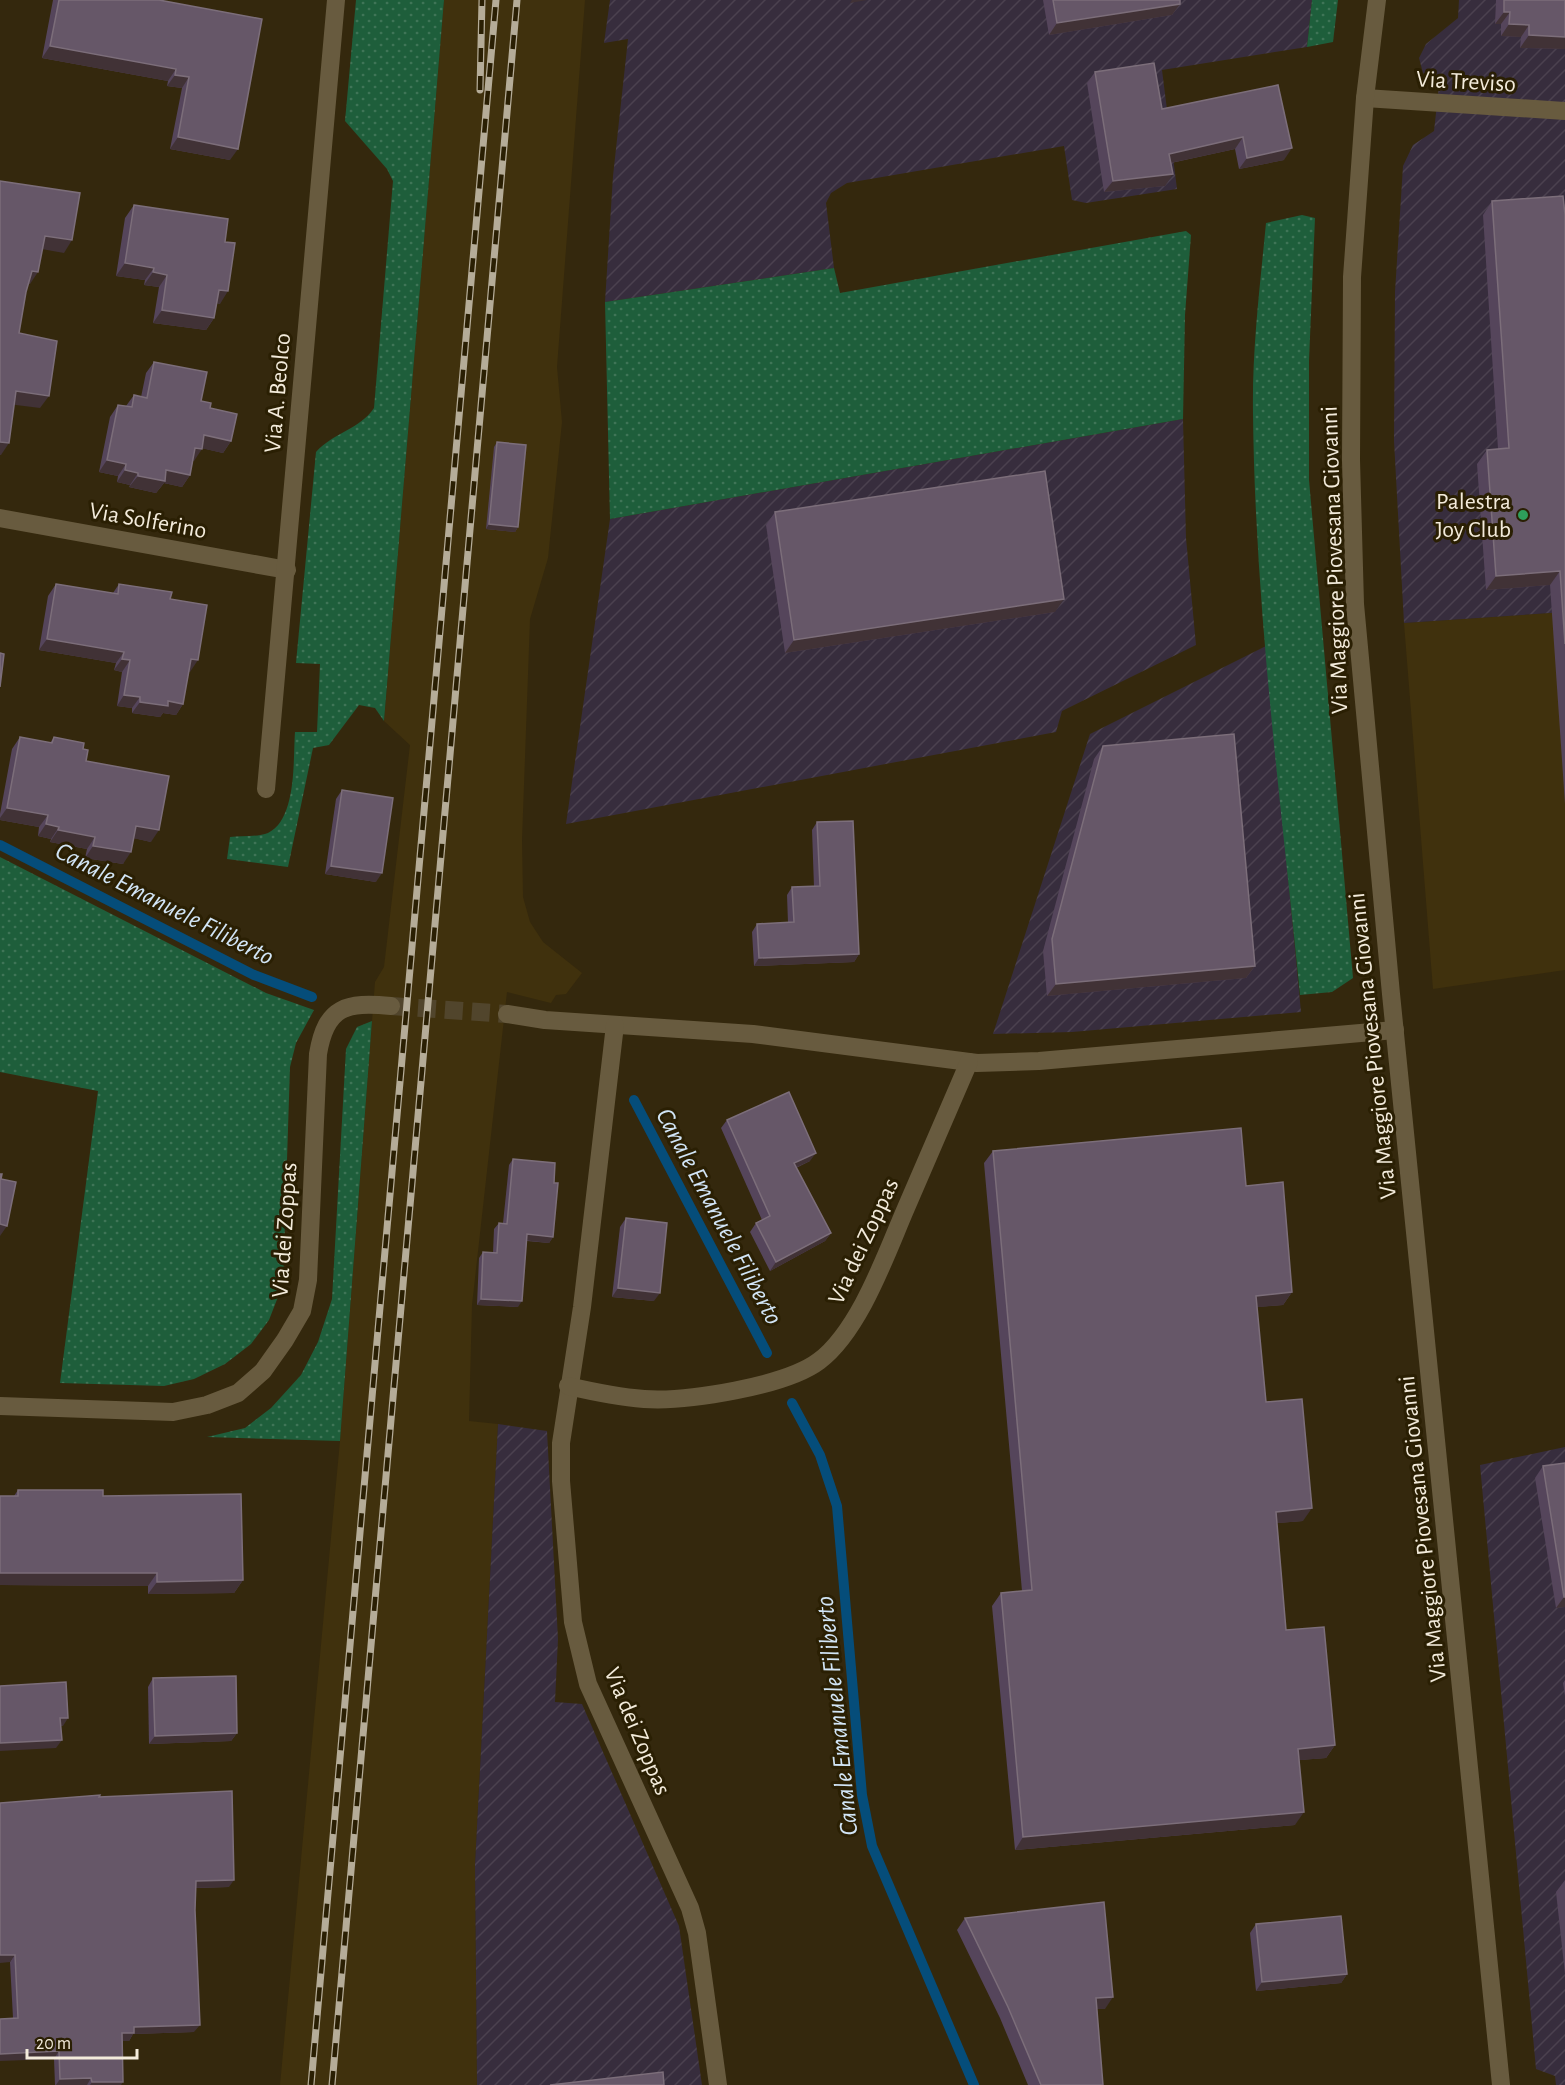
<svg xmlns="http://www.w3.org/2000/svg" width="1565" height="2085" font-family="'Alegreya Sans',sans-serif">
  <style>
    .built { fill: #40310d }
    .industrial { fill: url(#industrial-furrows) }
    .green { fill: url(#green-dots) }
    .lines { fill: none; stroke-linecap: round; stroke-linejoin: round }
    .stream { stroke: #054d7a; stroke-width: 10 }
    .street-tunnel { stroke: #51452c; stroke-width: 18; stroke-dasharray: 18 9; stroke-linecap: butt }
    .street { stroke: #685b3f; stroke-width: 18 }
    .secondary { stroke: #685b3f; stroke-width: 18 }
    .rail-casing { stroke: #b5ac98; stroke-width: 7 }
    .rail { stroke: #2a1f03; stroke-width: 4.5; stroke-dasharray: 14; stroke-linecap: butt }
    .wall { fill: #55455b }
    .shaded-wall { fill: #413236 }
    .building { fill: #665768; stroke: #7c6e7a; stroke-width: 1.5 }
    .leisure-dot { fill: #2e9e5b; stroke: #2a1f03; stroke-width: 2 }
    .labels { text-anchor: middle; stroke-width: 6; stroke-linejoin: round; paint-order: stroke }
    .street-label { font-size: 24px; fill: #f3ebdb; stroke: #2a1f03 }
    .poi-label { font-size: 24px; fill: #f3ebdb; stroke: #2a1f03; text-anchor: end }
    .water-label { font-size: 26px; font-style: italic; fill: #d2e5f6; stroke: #2a1f03 }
  </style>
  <defs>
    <pattern id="industrial-furrows" width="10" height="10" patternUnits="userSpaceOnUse" patternTransform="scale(1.5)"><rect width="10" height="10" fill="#372d3d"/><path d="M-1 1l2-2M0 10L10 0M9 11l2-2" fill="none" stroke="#4b414f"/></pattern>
    <pattern id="green-dots" width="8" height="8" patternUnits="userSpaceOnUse" patternTransform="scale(1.5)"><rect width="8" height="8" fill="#1e5e3b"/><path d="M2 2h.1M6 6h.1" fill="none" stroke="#3f7557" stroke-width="1.8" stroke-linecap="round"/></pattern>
  </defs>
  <rect width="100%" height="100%" fill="#34280d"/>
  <!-- built -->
  <g class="built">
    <polygon points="444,0 585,0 557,367 562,422 548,558 530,619 522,840 523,897 530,922 543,942 582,973 566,994 556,995 551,1003 507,992 472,1305 469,1421 498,1424 475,1865 477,2085 280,2085 340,1441 375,982 384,967 410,745 384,721"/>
    <polygon points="1565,612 1565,970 1433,989 1404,623"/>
  </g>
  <!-- industrial -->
  <g class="industrial">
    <polygon points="610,0 1312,0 1307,47 1162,70 1177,189 1086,203 1072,200 1064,146 847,183 831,193 826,203 834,268 605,302 613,176 628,39 604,43"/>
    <polygon points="1459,0 1565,0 1565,612 1404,623 1394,441 1395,292 1403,166 1413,145 1434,131 1439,86 1423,73 1419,58 1426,44 1458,18"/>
    <polygon points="1183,419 1186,538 1196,645 1062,711 1056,732 566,824 610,519"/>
    <polygon points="1266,646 1301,1012 1072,1032 993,1034 1090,734"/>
    <polygon points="498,1424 547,1431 558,1639 555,1702 582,1704 679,1926 702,2085 477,2085 475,1865"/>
    <polygon points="1565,1447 1565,2085 1556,2085 1555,2076 1536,2069 1480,1465"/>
  </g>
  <!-- green -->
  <g class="green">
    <path d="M356 0H444L384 721 375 708 359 705 329 745 313 748 288 867 227 859 230 837C241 836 258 837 268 833 297 819 293 760 295 732H317L320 664 296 663 316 452C333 433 360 429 374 408L393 181 387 169 345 121Z"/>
    <polygon points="1312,0 1338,0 1333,42 1307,47"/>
    <path d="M1302 215 1315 218 1309 361V480L1353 978 1332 992 1300 995C1281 802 1255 607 1253 413 1252 349 1260 286 1266 223Z"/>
    <polygon points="1186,231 1191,235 1185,315 1183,419 610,519 605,302 834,268 840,293"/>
    <polygon points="0,857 266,993 314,1010 296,1043 290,1067 283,1284 269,1320 251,1344 225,1364 194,1379 164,1386 60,1383 98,1091 0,1072"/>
    <polygon points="372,1021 340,1441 207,1437 245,1428 271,1408 301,1375 318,1342 332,1299 346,1049 357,1027"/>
  </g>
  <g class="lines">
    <!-- stream -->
    <g class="stream">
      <polyline points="0,845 254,975 312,997"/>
      <polyline points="634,1100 767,1353"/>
      <polyline points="792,1403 820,1455 837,1506 862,1795 872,1846 974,2085"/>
    </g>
    <!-- street-tunnel -->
    <polyline class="street-tunnel" points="391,1006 507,1014"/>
    <!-- street -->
    <g class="street">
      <polyline points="1365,98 1565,111"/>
      <polyline points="0,518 287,570"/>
      <polyline points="266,789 336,0"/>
      <polyline points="507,1014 545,1020 753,1034 977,1063 1039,1061 1395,1030"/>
      <polyline points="615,1025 582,1307 561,1443 561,1481 573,1622 588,1684 690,1908 697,1933 718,2085"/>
      <path d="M568 1386C594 1392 618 1397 644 1399 687 1402 786 1386 819 1361 860 1330 886 1254 906 1208 927 1160 948 1111 969 1062"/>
      <path d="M0 1406 173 1412 207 1405 238 1393 263 1371 285 1340 302 1311 308 1280 318 1054C326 1006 346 1002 391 1006"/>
    </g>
    <!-- secondary -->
    <polyline class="secondary" points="1377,0 1365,98 1352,277 1351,460 1355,604 1391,994 1501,2085"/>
    <!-- rail casing -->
    <g class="rail-casing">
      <g id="rail">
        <polyline points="480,90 482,0"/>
        <polyline points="311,2085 496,0"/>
        <polyline points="332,2085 517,0"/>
      </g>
    </g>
    <!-- rail -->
    <use href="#rail" class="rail"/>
  </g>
  <!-- wall -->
  <g class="wall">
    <polygon points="53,0 159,0 230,160 170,149 182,88 167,86 168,81 42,58"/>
    <polygon points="1043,0 1180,0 1180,4 1172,15 1049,35"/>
    <polygon points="1496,0 1565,0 1565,49 1520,48 1521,37 1501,36 1501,24 1495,24"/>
    <polygon points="1095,72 1162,109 1278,85 1284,160 1239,169 1235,149 1171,163 1165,186 1104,192 1087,83"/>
    <polygon points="1492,201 1565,215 1565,804 1550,585 1486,590 1477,464 1487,450 1498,449 1483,215"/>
    <polygon points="134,205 225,242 220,304 217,303 214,318 206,330 153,323 159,287 144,285 145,280 116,276 125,218"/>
    <polygon points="154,362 210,408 231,441 223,453 202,448 193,461 190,475 182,487 164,483 156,493 129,487 130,485 117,482 118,476 99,472 110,417 118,405 126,406 134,395 141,397 146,373"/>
    <polygon points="497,442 518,527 515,532 486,529 494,447"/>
    <polygon points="775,512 1055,612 785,653 766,525"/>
    <polygon points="56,584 113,593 119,584 170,599 190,672 189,671 183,704 176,715 163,713 160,717 132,713 132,708 117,706 122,672 114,670 116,663 39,650 48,596"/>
    <polygon points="20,737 50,743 54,737 83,749 86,761 151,842 134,838 123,864 85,858 87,849 50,842 51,839 38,836 39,827 0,820 0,814 12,749"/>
    <polygon points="1103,746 1255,966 1246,978 1047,996 1043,951 1094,759"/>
    <polygon points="342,790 376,882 325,874 336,799"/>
    <polygon points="817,822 859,954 854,962 754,966 752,932 757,924 788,923 787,895 792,887 814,887 812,830"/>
    <polygon points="727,1120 810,1161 796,1168 831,1233 825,1241 770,1271 750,1232 756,1223 762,1220 721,1128"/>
    <polygon points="993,1151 1246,1186 1292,1292 1283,1305 1257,1307 1266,1402 1303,1521 1277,1523 1286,1630 1335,1745 1326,1758 1299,1760 1295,1825 1015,1850 992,1606 1001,1593 1022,1591 984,1163"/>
    <polygon points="513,1159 554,1183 553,1237 549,1243 527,1241 518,1307 477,1305 479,1258 483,1252 493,1253 494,1229 499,1223 503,1223 509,1165"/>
    <polygon points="626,1218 654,1301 612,1297 620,1227"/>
    <polygon points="1565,1463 1565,1607 1556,1608 1535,1478 1543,1466"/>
    <polygon points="18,1490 243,1580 234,1593 148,1594 148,1586 0,1585 0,1496 14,1496"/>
    <polygon points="153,1678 237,1733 231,1741 149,1744 148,1687"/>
    <polygon points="1565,1680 1565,1696 1563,1683"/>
    <polygon points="99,1797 229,1887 196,1888 195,1910 194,2032 133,2034 129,2041 123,2041 121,2085 55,2085 54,2059 13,2018 10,1962"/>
    <polygon points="1565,1880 1565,1974 1556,1892"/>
    <polygon points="965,1918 1105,2009 1097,2009 1103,2085 1028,2085 1000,2018 957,1930"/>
    <polygon points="1256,1924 1347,1974 1341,1983 1256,1991 1250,1933"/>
  </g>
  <!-- shaded-wall -->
  <g class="shaded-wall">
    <polygon points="852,0 867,0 850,3"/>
    <polygon points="1180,4 1172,15 1049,35 1057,23"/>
    <polygon points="1504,12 1510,12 1501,24 1495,24"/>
    <polygon points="1509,24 1529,25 1521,37 1501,36"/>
    <polygon points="1529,35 1565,37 1565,49 1520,48"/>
    <polygon points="50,46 176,69 168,81 42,58"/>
    <polygon points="175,75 189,77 182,88 167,86"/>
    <polygon points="178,137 238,149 230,160 170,149"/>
    <polygon points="1243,137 1235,149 1161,165 1169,154"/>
    <polygon points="1292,148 1284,160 1239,169 1247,158"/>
    <polygon points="1173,174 1165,186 1104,192 1113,181"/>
    <polygon points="45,236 72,240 64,253 36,248"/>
    <polygon points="125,263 154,268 145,280 116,276"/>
    <polygon points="32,271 38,272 30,284 23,283"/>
    <polygon points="153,272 167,275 159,287 144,285"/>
    <polygon points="219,290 228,291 220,304 210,302"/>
    <polygon points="162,310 214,318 206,330 153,323"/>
    <polygon points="16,391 49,396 40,408 8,404"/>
    <polygon points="204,435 231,441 223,453 196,447"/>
    <polygon points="0,441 9,443 1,455 0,455"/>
    <polygon points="195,448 202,449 194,461 187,459"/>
    <polygon points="107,460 126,464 118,476 99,472"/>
    <polygon points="125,470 138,473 130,485 117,482"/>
    <polygon points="166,470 190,475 182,487 164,483 156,493 129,487 138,476"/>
    <polygon points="489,524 518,527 515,532 486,529"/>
    <polygon points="1560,571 1550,585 1486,590 1496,576"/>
    <polygon points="1064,599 1055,612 785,653 794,640"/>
    <polygon points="47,639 124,652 116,663 39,650"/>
    <polygon points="122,659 130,660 122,672 114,670"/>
    <polygon points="191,659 198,660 190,672 183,670"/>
    <polygon points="124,695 140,697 132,708 117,706"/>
    <polygon points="168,701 183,704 176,715 163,713 160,717 132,713 140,702"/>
    <polygon points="7,808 48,815 39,827 0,820 0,818"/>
    <polygon points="46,824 59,827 51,839 38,836"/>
    <polygon points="136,826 159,830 151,842 128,837"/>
    <polygon points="58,830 95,837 87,849 50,842"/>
    <polygon points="93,846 131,852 123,864 85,858"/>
    <polygon points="331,866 382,873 376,882 325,874"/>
    <polygon points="859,954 854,962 754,966 759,958"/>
    <polygon points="1255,966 1246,978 1047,996 1056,984"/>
    <polygon points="816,1153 810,1161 788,1171 794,1163"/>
    <polygon points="0,1224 7,1226 0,1236"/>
    <polygon points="831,1233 825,1241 770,1271 776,1262"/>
    <polygon points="527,1234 553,1237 549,1243 523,1240"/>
    <polygon points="618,1288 660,1293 654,1301 612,1297"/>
    <polygon points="1292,1292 1283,1305 1248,1308 1256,1296"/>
    <polygon points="481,1299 522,1301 518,1307 477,1305"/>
    <polygon points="1312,1508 1303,1521 1267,1524 1276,1512"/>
    <polygon points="0,1573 157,1573 148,1586 0,1585"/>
    <polygon points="243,1580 234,1593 148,1594 157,1582"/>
    <polygon points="1564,1597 1565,1597 1565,1607 1556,1608"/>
    <polygon points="60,1718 68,1718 63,1726 55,1726"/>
    <polygon points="237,1733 231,1741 149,1744 155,1736"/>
    <polygon points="62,1740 56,1748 0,1751 0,1743"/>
    <polygon points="1335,1745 1326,1758 1289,1761 1298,1749"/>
    <polygon points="1304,1812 1295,1825 1015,1850 1023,1837"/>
    <polygon points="234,1880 229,1887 191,1888 196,1881"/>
    <polygon points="0,1955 15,1955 10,1962 0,1963"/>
    <polygon points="1347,1974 1341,1983 1256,1991 1262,1982"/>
    <polygon points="1113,1997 1105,2009 1088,2009 1096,1998"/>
    <polygon points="200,2025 194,2032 133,2034 129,2041 117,2041 122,2033 134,2027"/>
    <polygon points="59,2051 54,2059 0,2061 0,2054"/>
    <polygon points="91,2078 87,2085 56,2085 60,2079"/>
    <polygon points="92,2082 123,2082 121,2085 90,2085"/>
  </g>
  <!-- building -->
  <g class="building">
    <polygon points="59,0 159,0 262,19 238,149 178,137 189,77 175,75 176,69 50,46"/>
    <polygon points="1053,0 1180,0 1180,4 1057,23"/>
    <polygon points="1504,0 1565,0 1565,37 1529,35 1529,25 1509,24 1510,12 1504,12"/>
    <polygon points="1154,63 1162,109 1278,85 1292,148 1247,158 1243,137 1169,154 1173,174 1113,181 1095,72"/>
    <polygon points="0,181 80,193 72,240 45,236 38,272 32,271 26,292 19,333 57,341 49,396 16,391 9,443 0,442"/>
    <polygon points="1563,196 1565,215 1565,644 1560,571 1496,576 1487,450 1509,448 1492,201"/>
    <polygon points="134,205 228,219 225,242 235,243 228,291 219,290 214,318 162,310 167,275 153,272 154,268 125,263"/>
    <polygon points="154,362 207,372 201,401 211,403 210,408 237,414 231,441 204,435 202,449 195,448 190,475 166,470 165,481 138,476 138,473 125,470 126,464 107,460 118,405 132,407 134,395 147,398"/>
    <polygon points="497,442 526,445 518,527 489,524"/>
    <polygon points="1045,471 1064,599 794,640 775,512"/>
    <polygon points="56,584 118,594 119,584 172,592 170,599 207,605 198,660 191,659 183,704 168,701 168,706 140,702 140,697 124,695 130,660 122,659 124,652 47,639"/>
    <polygon points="0,653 4,654 0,687"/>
    <polygon points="1234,734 1255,966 1056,984 1052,939 1103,746"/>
    <polygon points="20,737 52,743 54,737 84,743 83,749 88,750 86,761 169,776 159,830 136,826 131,852 93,846 95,837 58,830 59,827 46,824 48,815 7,808"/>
    <polygon points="342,790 393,798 382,873 331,866"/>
    <polygon points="853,821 859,954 759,958 757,924 794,922 792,887 820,886 817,822"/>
    <polygon points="789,1092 816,1153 794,1163 831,1233 776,1262 756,1223 770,1216 727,1120"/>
    <polygon points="1241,1128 1246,1186 1283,1182 1292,1292 1256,1296 1266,1402 1302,1399 1312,1508 1276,1512 1286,1630 1324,1627 1335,1745 1298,1749 1304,1812 1023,1837 1001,1593 1032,1590 993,1151"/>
    <polygon points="513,1159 555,1163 554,1183 558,1183 553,1237 527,1234 522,1301 481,1299 483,1252 497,1253 499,1223 507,1224"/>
    <polygon points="0,1174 2,1174 1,1179 16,1182 7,1226 0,1224"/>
    <polygon points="626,1218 667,1223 660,1293 618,1288"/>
    <polygon points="1565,1463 1565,1597 1564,1597 1543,1466"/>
    <polygon points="18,1490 103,1490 103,1496 241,1494 243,1580 157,1582 157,1573 0,1573 0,1496 18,1496"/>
    <polygon points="236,1676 237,1733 155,1736 153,1678"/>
    <polygon points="66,1682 68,1718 60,1718 62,1740 0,1743 0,1686"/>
    <polygon points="232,1791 234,1880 196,1881 195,1910 200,2025 134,2027 134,2033 122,2033 123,2082 92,2082 91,2078 60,2079 59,2051 0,2054 0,2019 18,2018 15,1955 0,1955 0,1803 100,1795 99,1797"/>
    <polygon points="1104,1902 1113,1997 1096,1998 1103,2085 1041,2085 1008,2007 965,1918"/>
    <polygon points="1341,1916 1347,1974 1262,1982 1256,1924"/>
    <polygon points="663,2072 664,2085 550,2085"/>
  </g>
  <!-- markers -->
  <circle class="leisure-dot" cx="1523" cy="515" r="6"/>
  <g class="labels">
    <!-- street labels -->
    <g class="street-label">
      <text transform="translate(1466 81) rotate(3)" y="8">Via Treviso</text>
      <text transform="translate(277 393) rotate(-85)" y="8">Via A. Beolco</text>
      <text transform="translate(148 520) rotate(10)" y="8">Via Solferino</text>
      <text transform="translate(1334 560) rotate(-92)" y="8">Via Maggiore Piovesana Giovanni</text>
      <text transform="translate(1372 1046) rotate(-96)" y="8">Via Maggiore Piovesana Giovanni</text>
      <text transform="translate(284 1230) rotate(-86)" y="8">Via dei Zoppas</text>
      <text transform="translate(863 1241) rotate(-65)" y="8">Via dei Zoppas</text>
      <text transform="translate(1422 1529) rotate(-96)" y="8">Via Maggiore Piovesana Giovanni</text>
      <text transform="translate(638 1731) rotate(67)" y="8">Via dei Zoppas</text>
    </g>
    <!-- poi labels -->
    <g class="poi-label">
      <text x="1511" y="509">Palestra<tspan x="1511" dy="28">Joy Club</tspan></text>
    </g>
    <!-- water labels -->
    <g class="water-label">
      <text transform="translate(165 903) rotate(27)" y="9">Canale Emanuele Filiberto</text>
      <text transform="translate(720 1216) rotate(62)" y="9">Canale Emanuele Filiberto</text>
      <text transform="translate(836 1716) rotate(-96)" y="9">Canale Emanuele Filiberto</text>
    </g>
  </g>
  <!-- scale -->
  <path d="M27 2049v9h110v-9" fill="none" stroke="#f3ebdb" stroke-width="3"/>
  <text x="36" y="2049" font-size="18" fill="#f3ebdb" stroke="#2a1f03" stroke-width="4.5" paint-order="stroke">20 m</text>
</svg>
